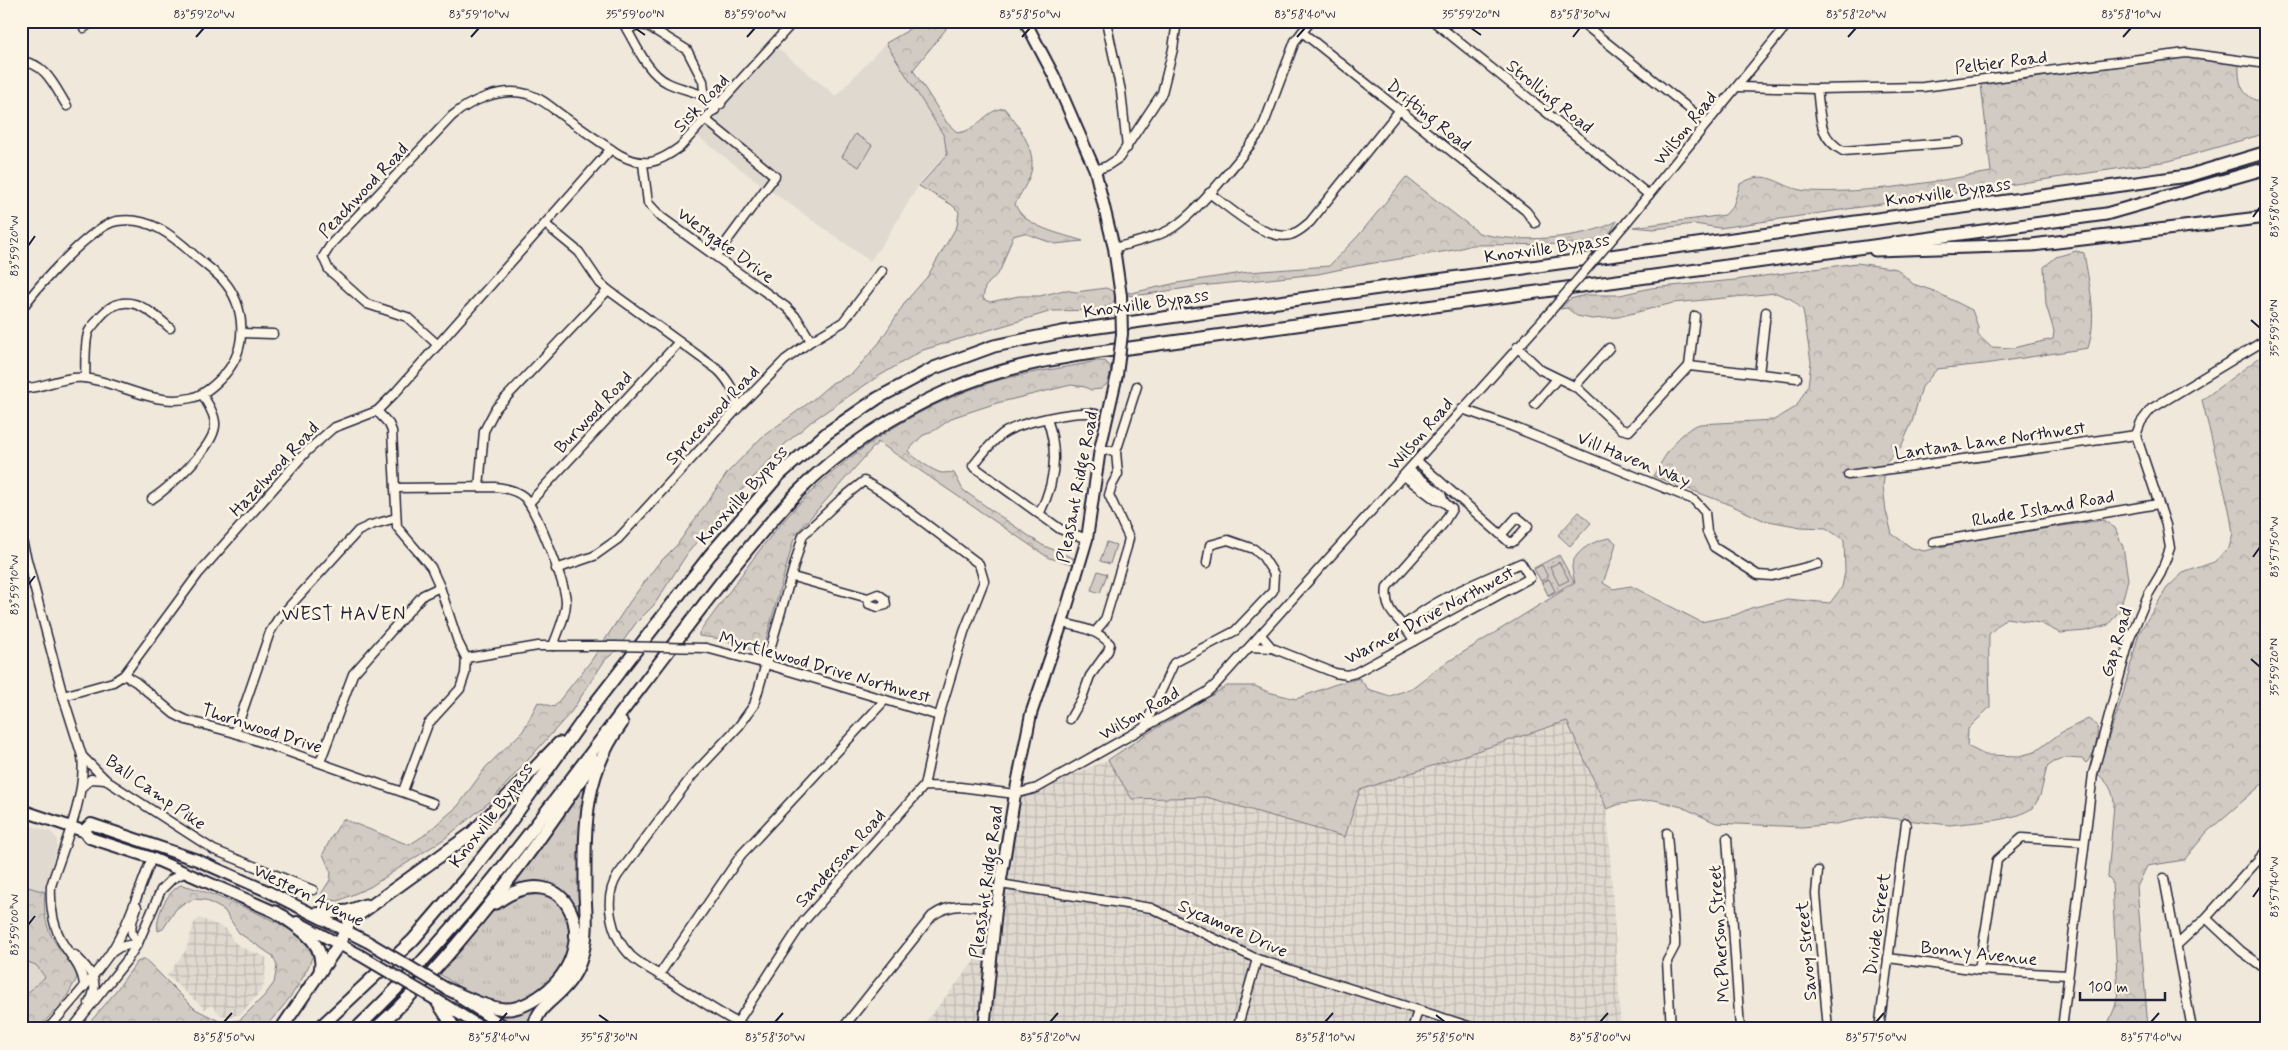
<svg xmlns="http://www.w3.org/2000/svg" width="2288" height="1050" font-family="Mynerve,sans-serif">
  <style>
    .built { fill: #e0d9cf }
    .industrial { fill: url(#industrial-grid) }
    .grass { fill: url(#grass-tufts); stroke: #7a767f }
    .forest { fill: url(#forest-crowns); stroke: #7a767f }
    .park { fill: url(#park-dots); stroke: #7a767f }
    .pitch { fill: #d1cbc3; stroke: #7a767f }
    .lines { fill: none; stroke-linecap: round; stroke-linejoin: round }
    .minor-casing { stroke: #22223b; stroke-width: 11 }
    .major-casing { stroke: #22223b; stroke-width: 14 }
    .highway-casing { stroke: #22223b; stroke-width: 15 }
    .minor { stroke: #fcf5e5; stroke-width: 8 }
    .major { stroke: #fcf5e5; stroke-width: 10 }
    .highway { stroke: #fcf5e5; stroke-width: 11 }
    .minor-bridge-casing { stroke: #22223b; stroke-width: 11; stroke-linecap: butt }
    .major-bridge-casing { stroke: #22223b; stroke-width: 14; stroke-linecap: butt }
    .minor-bridge { stroke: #fcf5e5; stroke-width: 8 }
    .major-bridge { stroke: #fcf5e5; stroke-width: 10 }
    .ticks { fill: none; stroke: #22223b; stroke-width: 2 }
    .labels { text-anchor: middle; stroke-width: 5; stroke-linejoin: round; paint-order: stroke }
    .street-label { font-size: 18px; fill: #22223b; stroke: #fcf5e5 }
    .neighbourhood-label { font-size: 19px; letter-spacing: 1px; fill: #22223b; stroke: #fcf5e5 }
    .neatline { fill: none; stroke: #22223b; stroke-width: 2 }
    .ticks-label { font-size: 12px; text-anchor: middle; fill: #22223b }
  </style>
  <defs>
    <pattern id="industrial-grid" width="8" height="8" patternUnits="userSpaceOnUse" patternTransform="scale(1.25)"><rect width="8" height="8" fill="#e0d9cf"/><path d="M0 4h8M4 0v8" fill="none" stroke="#c0bab3"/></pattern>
    <pattern id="grass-tufts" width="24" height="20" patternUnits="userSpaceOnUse" patternTransform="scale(1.25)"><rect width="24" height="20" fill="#d1cbc3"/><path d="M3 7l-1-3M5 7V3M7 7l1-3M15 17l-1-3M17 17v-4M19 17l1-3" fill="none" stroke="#b3aea8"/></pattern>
    <pattern id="forest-crowns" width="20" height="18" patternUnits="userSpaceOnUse" patternTransform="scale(1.25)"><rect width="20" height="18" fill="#d1cbc3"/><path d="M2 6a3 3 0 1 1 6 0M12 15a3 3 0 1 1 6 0" fill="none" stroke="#b3aea8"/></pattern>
    <pattern id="park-dots" width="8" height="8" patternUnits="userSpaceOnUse" patternTransform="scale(1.25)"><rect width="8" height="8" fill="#d1cbc3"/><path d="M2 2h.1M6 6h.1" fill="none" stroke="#b3aea8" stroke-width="1.8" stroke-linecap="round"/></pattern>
  </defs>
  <rect width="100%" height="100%" fill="#efe8db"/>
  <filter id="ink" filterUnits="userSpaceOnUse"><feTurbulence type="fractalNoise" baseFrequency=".02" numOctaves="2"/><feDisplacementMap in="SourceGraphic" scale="10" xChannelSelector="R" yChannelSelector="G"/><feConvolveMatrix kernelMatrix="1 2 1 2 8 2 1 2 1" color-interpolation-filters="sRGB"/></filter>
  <g filter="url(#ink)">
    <!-- built -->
    <g class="built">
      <polygon points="886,43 944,136 947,154 922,180 887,237 870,261 743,171 696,135 715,116 776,47 836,96"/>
      <polygon points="21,822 51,832 57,839 57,847 42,899 45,929 55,947 69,963 21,1029"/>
    </g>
    <!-- industrial -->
    <g class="industrial">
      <polygon points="1568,721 1607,809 1621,1029 920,1029 984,949 1021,796 1108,760 1132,799 1206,797 1345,837 1360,790"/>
      <polygon points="199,918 227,929 233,941 241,947 267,958 263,988 241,1014 231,1016 221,1015 211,1005 205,1009 167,976 186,950 194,923"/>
    </g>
    <!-- grass -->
    <g class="grass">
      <polygon points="594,768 582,935 530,1029 525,1029 493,1012 548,995 580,926 575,911 564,896 511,889"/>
      <path d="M536 893C608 905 554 1012 500 1005 477 1002 458 985 438 973L499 905 520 895Z"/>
    </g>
    <!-- forest -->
    <g class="forest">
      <path d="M911 21H946V29L913 70 947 123 958 133C978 131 985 110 1004 108 1017 123 1037 150 1031 172 1028 183 1020 194 1015 204 1023 227 1062 234 1083 241L1055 244 1024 233 1013 236 1000 271 985 287 983 299 990 302 1019 296H1040L1064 290 1076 292 1106 288 1115 292 1116 298 1110 305 1099 310 1052 311 923 350 874 379 812 421 785 444 737 495 711 528 699 539 687 554 654 605 636 623 616 651 605 660 571 712 492 800 444 839 370 887 338 901 323 899 321 894 330 880 331 873 323 854 331 838 343 819 409 845 423 836 458 806 486 767 523 731 538 702 554 707 591 661 631 600 658 564 677 545 728 472 762 437 810 402 832 383 853 373 879 343 906 301 927 277 957 226 959 212 952 205 919 186 947 155 944 136 886 43 907 31Z"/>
      <path d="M2185 56 2239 64C2238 87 2243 98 2267 104V133L2169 161 1720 228 1694 224 1654 229 1633 227 1725 215 1733 206 1740 184C1770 166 1778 189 1808 191 1868 194 1932 182 1991 172L1981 84 2020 80Z"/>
      <path d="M1406 177 1479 233C1515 244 1585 239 1617 221L1610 233 1602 240 1577 244 1472 245 1454 250 1356 266 1318 274 1200 286 1134 296 1128 295 1126 292 1131 293 1177 283 1249 272 1329 266 1359 235Z"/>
      <path d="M2076 251 2084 253C2089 285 2098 316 2088 348L1984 364 1937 369 1922 387 1912 422 1901 447 1886 463 1883 486 1886 511 1892 534 1912 548 1924 551 1975 539 2103 520 2115 528 2123 547 2128 579 2120 610 2108 625 2086 631 2060 633 2040 623 2006 618 1989 634C1988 659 1990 683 1990 707L1968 729 1967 746 1985 755 2019 756 2035 752 2062 732 2088 719 2097 725C2098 739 2097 753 2086 763L2082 759 2066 758 2054 762 2047 767 2040 796 2033 808 2019 815 1998 820 1949 825 1873 816 1836 824 1802 827 1716 823 1682 807 1655 800 1620 804 1607 809 1567 721 1360 790 1345 837 1206 797 1132 799 1108 760 1145 735 1227 686H1255L1268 692 1296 699 1333 685 1359 678 1368 689 1390 696 1412 688 1438 668 1575 583C1574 578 1572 571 1572 566 1575 550 1595 540 1610 538L1616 543 1613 555 1603 583 1613 589 1631 586 1701 622 1735 615 1751 608 1787 599 1830 603 1842 587 1845 572 1844 540 1826 528 1801 527 1763 520 1726 503 1653 476C1664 458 1679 430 1700 424L1774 420 1796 407 1808 386 1811 362 1803 310 1791 299 1776 293 1673 303 1618 317 1592 319 1577 316 1567 308 1560 309 1570 299 1585 295H1620L1651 288 1735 280 1857 263 1897 269 1913 284 1934 291 1972 310 1978 327V335L1991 347 2013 348 2053 339 2054 331 2046 305 2044 267 2056 257Z"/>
      <path d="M2267 352V780L2207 832 2184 860 2147 866 2137 887 2148 1029H2106L2115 1007 2118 993 2113 903 2112 881 2108 877 2114 804C2113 789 2108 783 2097 773L2123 694 2139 633 2167 588 2183 573 2214 562 2229 548 2233 533 2229 509 2202 400Z"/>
      <path d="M1097 361H1105L1110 366 1111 371 1108 383 1101 389 1091 390 1085 387 1071 385 997 403 954 417 935 430 922 436 908 451C913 457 934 472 942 473 946 473 949 472 954 473L963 490 994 512 1042 545 1075 559 1077 565 1049 558 878 442 795 535 762 654 722 639 699 636V633C728 595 754 554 786 518 841 456 911 409 989 383 1023 372 1062 369 1097 361Z"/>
      <path d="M21 885 45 892C43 913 46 931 59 948 67 958 74 966 77 978L66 998 38 1029H21V999L45 977 36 965 22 960 21 952 27 948 28 943 21 925Z"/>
      <path d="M181 885C200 887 296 927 306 941 309 945 311 951 313 955 304 982 283 1008 263 1029H84L109 1000 137 962 145 959 195 1009 223 1023 240 1020 265 995 274 983 277 966 273 956 239 933 224 910 205 900 195 899 184 903 176 909 163 929 158 931C155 917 167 891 181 885Z"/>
    </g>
    <!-- park -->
    <g class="park">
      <polygon points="1579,512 1591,523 1570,546 1558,535"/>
      <polygon points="1559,555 1574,582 1549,596 1534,568"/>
    </g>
    <!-- pitch -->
    <g class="pitch">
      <polygon points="855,134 872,145 859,167 842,157"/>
      <polygon points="1107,542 1116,545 1110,564 1100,561"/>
      <polygon points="1559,562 1569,580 1559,585 1550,567"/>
      <polygon points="1542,565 1548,577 1541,581 1534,569"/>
      <polygon points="1098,571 1107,574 1100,593 1091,590"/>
      <polygon points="1549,579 1555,591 1548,595 1542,583"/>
    </g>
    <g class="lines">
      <!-- minor casing -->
      <g class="minor-casing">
        <g id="minor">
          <path d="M622 21C634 40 646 73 668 83 685 91 705 93 721 104"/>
          <polyline points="1106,21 1121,91 1127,148"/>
          <polyline points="1433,21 1649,195"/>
          <polyline points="1580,21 1707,123"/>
          <polyline points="84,28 93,21"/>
          <polyline points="627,30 637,25 648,26 687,50 703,81 705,100 715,110"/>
          <polyline points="1302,32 1526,211 1535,223"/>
          <path d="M21 62C45 61 56 89 67 106"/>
          <polyline points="1738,87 1817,89 1923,87 2186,53 2267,64"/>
          <path d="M1817 89C1821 115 1817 137 1843 151L1959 142"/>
          <polyline points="706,120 775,176 716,256"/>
          <polyline points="643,164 648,203 661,217 786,307 797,318 811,341"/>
          <polyline points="1095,170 1107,166 1119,158 1162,93 1173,49 1177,21"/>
          <path d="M1209 193C1229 207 1265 241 1290 235 1298 233 1304 227 1310 222L1399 111"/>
          <polyline points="1626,223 1790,21"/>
          <path d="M545 224 579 252 600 283 608 290 718 370C730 382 734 391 738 408"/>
          <path d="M1114 248C1133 243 1152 239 1169 230 1196 215 1241 158 1260 132L1265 121 1295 41 1311 21"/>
          <path d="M21 310C36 288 92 225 117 221 149 216 172 235 194 255 203 263 214 271 223 280 246 306 248 348 225 374 216 384 204 395 191 398 154 407 120 382 84 378 64 375 36 391 21 388"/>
          <polyline points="243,333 273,334"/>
          <path d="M438 345 407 317 367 304 329 270 323 257 332 243 452 116C471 100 502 87 527 94 540 97 552 108 563 116 582 129 601 143 620 155 645 168 658 163 680 147L794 21"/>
          <polyline points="1517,347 1541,370 1576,387 1621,429 1629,431 1689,366 1797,378"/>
          <polyline points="1689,366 1695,316"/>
          <polyline points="1759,374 1766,312"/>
          <path d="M85 378C86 366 84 341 89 331 91 327 96 323 98 319 123 288 147 307 170 328"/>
          <polyline points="1574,387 1609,348"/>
          <polyline points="1535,404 1557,379"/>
          <polyline points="1462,409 1511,426 1694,500 1705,512 1707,532 1714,547 1758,575 1772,576 1818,564"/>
          <polyline points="377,411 389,424 392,431 397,527 431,567 440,587 458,642 466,658"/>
          <polyline points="1100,449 1116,452"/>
          <polyline points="1417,461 1509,542 1513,542 1528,526 1517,517 1501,535"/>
          <polyline points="1409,470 1441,494 1444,502"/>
          <polyline points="1848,475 2136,435"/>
          <path d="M1404 476 1436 500 1444 502 1452 509 1443 524 1387 587C1383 616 1403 618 1414 641"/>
          <polyline points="479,487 484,431 496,408 608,290"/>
          <path d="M395 488 495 487C505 488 516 490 524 497 536 509 565 583 566 601 566 616 558 632 553 646"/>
          <path d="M152 499C170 487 213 448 215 426 216 415 207 403 202 394"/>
          <polyline points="529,503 679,342"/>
          <path d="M1039 514C1055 484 1059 452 1047 419"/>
          <polyline points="21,537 63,696 82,756 107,781 214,850 313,890"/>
          <path d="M1087 539 1060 529 973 466C982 454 991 443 1002 434 1019 422 1076 410 1096 414"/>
          <polyline points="1933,542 2158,504"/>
          <polyline points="556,569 594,556 618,539 738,408 785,360 811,341 843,322 882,271"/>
          <polyline points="793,577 868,598 878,594 885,599 886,605 878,607 869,604 868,598"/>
          <path d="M1062 623C1080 627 1098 630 1110 644L1108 651 1090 676 1082 698 1070 719"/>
          <polyline points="1095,632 1105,620 1127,547 1129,538 1109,495 1112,485 1118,474 1116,452 1137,386"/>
          <path d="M1261 635 1272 648 1335 673 1347 675 1355 673 1530 578 1521 563C1481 581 1437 597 1403 626"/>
          <polyline points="1250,647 1272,648"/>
          <polyline points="706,648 766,664 939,716"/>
          <polyline points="466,658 538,646 615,646"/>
          <polyline points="124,675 136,682 174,714 186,720 235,733 433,803"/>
          <polyline points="63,696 113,682 124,675 199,573 306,452 333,428 377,411 396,392 611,149"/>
          <polyline points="1144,728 1174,663 1235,631 1273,591 1274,574 1263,557 1254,549 1228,540 1210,545 1207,563"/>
          <polyline points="235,733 270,632 278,619 358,531 371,525 396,518"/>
          <path d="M82 756C87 795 63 848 51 886 50 906 52 924 62 942 70 956 84 969 84 987"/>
          <polyline points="320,762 353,674 423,595 440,587"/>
          <polyline points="82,787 91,779 106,780"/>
          <polyline points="403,791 428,724 460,689 465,674 466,658"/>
          <polyline points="1667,833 1675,940 1675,946 1667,961 1671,1029"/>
          <polyline points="1727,838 1740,1029"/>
          <polyline points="1818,871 1816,894 1828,1029"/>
          <polyline points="2164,878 2192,1029"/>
          <polyline points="1000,884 1151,908 1257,959 1478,1029"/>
          <polyline points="2206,918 2241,951 2267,970"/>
          <polyline points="2177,945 2206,918 2267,850"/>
          <path d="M111 953 120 947 138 943C126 932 133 919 137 907"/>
          <path d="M75 955C90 970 102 982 89 1003"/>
          <polyline points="1888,958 1979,970 2068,975"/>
          <polyline points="1979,970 1997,860 2022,838 2084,842"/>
          <polyline points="659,975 741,855 885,700"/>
          <path d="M48 1029C69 1004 92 980 111 952 129 924 139 889 152 858"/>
          <polyline points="72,1029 127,960 138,943 161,890 172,879 186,872"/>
          <polyline points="733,1029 803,922 924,786 960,787 1015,794 1037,788 1207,692 1216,684 1549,313"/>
          <path d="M749 1029C721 1015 696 998 670 981 657 973 642 966 631 956 611 936 602 899 618 875L692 776 739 726 754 705 803 535 839 501 864 481 886 494 979 564 984 581 964 632 939 716 924 786"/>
          <path d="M842 1029 932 916C952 901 973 906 996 910"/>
          <polyline points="1237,1029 1257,959"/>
          <polyline points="1412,1029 1418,1011"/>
          <polyline points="1879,1029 1906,823"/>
          <polyline points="2062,1029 2093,774 2130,638 2148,595 2161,573 2170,548 2166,525 2136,435 2141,422 2151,409 2267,339"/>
        </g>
      </g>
      <!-- major casing -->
      <g class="major-casing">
        <g id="major">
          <polyline points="1025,21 1054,76 1095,170 1114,248 1121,296"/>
          <polyline points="21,810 83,831 90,838 152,858 284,916"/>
          <polyline points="83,831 91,824 197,860 267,891 368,942"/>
          <polyline points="297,922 358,954"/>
          <polyline points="462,999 508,1029"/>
          <polyline points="437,1000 484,1029"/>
          <polyline points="984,1029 996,910 1015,794 1031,714 1062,623 1087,539 1100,449 1117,375"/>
        </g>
      </g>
      <!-- highway casing -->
      <g class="highway-casing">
        <g id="highway">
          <polyline points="1875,250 2032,245 2267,217"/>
          <path d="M276 912C297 927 327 941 320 972"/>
          <polyline points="314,914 348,911 365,905"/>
          <path d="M447 989C465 997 484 1007 504 1009 518 1010 532 1002 543 994 607 947 568 850 496 903"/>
          <polyline points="436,1000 455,1029"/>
          <polyline points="281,1029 339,944 350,921 472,833 559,743"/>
          <polyline points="318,1029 413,940 467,877 511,821 596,702 710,555 779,475 827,433 878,398 934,368 994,346 1062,332 2187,176 2267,152"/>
          <path d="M356 1029C466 925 553 802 644 683 694 618 742 551 798 492 840 449 895 414 949 390 1018 359 1098 353 1172 342L2106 214 2267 168"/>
          <path d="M375 1029C408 1000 439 966 467 932 514 876 554 820 594 760"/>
          <path d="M534 1029C536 1009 550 1003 562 990 573 979 580 966 583 951 588 932 586 913 585 894 585 830 582 777 622 723"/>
        </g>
      </g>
      <!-- minor -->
      <use href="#minor" class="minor"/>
      <!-- major -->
      <use href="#major" class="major"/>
      <!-- highway -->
      <use href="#highway" class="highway"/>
      <!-- minor-bridge casing -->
      <g class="minor-bridge-casing">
        <g id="minor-bridge">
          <polyline points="1549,313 1626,223"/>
          <polyline points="615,646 706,648"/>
        </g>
      </g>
      <!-- major-bridge casing -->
      <g class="major-bridge-casing">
        <g id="major-bridge">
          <polyline points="1117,375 1122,334 1121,296"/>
          <polyline points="368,942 447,989"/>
          <polyline points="358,954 436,1000"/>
        </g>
      </g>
      <!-- minor-bridge -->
      <use href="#minor-bridge" class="minor-bridge"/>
      <!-- major-bridge -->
      <use href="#major-bridge" class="major-bridge"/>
    </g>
  </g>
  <!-- ticks -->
  <path class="ticks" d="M635 28 645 35M1471 28 1481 35M196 37 204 28M471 37 479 28M747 37 755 28M1022 37 1030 28M1297 37 1305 28M1573 37 1580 28M1848 37 1856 28M2123 37 2131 28M2253 217 2260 207M28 246 35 236M2251 320 2260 328M2253 557 2260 547M28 585 35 576M2251 659 2260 667M2253 897 2260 887M28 925 35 916M599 1015 609 1022M1436 1015 1445 1022M224 1022 232 1013M499 1022 507 1013M775 1022 783 1013M1050 1022 1058 1013M1325 1022 1333 1013M1600 1022 1608 1013M1876 1022 1884 1013M2151 1022 2159 1013"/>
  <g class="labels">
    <!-- street labels -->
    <g class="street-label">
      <text transform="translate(2001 62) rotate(-7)" y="6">Peltier Road</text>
      <text transform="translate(1550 96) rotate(39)" y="6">Strolling Road</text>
      <text transform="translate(701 103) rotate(-47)" y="6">Sisk Road</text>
      <text transform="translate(1429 115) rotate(39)" y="6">Drifting Road</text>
      <text transform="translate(1685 128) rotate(-51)" y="6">Wilson Road</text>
      <text transform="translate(363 190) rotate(-47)" y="6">Peachwood Road</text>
      <text transform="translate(1948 192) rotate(-8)" y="6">Knoxville Bypass</text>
      <text transform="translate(726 245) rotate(36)" y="6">Westgate Drive</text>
      <text transform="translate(1547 248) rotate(-8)" y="6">Knoxville Bypass</text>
      <text transform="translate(1146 303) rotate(-8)" y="6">Knoxville Bypass</text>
      <text transform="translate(593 412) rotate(-47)" y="6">Burwood Road</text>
      <text transform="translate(712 415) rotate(-47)" y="6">Sprucewood Road</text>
      <text transform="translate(1420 434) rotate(-49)" y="6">Wilson Road</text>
      <text transform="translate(1990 440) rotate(-8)" y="6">Lantana Lane Northwest</text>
      <text transform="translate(1634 459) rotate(22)" y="6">Vill Haven Way</text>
      <text transform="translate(274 469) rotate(-47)" y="6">Hazelwood Road</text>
      <text transform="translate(1077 487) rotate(-79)" y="6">Pleasant Ridge Road</text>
      <text transform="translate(742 495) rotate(-48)" y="6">Knoxville Bypass</text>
      <text transform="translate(2043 508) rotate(-10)" y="6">Rhode Island Road</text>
      <text transform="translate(1429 615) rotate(-28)" y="6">Warner Drive Northwest</text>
      <text transform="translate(2116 642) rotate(-73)" y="6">Gap Road</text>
      <text transform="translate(825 667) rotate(16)" y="6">Myrtlewood Drive Northwest</text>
      <text transform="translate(1139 713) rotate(-30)" y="6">Wilson Road</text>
      <text transform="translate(262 728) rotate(18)" y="6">Thornwood Drive</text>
      <text transform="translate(156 792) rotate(35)" y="6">Ball Camp Pike</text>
      <text transform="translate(491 815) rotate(-53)" y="6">Knoxville Bypass</text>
      <text transform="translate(840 858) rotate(-48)" y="6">Sanderson Road</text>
      <text transform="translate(986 882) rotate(-82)" y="6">Pleasant Ridge Road</text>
      <text transform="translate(309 895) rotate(26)" y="6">Western Avenue</text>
      <text transform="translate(1877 924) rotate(-82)" y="6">Divide Street</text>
      <text transform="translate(1233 928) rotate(24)" y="6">Sycamore Drive</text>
      <text transform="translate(1719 934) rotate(-94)" y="6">McPherson Street</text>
      <text transform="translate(1806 951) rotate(-95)" y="6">Savoy Street</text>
      <text transform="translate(1979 953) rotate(6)" y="6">Bonny Avenue</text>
    </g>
    <!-- neighbourhood labels -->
    <g class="neighbourhood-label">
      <text x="344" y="620">WEST HAVEN</text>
    </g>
  </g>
  <!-- margin -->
  <rect width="2288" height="1050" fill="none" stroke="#fcf5e5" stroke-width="55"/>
  <!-- scale -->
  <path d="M2080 992v8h85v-8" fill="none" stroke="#22223b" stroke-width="2.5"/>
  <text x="2088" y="992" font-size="15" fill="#22223b" stroke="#fcf5e5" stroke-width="4" paint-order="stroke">100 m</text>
  <rect x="28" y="28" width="2232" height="994" class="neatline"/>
  <g class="ticks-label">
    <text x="204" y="18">83°59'20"W</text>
    <text x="479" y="18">83°59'10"W</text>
    <text x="635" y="18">35°59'00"N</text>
    <text x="755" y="18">83°59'00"W</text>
    <text x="1030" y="18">83°58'50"W</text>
    <text x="1305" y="18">83°58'40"W</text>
    <text x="1471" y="18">35°59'20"N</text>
    <text x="1580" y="18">83°58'30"W</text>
    <text x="1856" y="18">83°58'20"W</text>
    <text x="2131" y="18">83°58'10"W</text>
    <text transform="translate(2274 207) rotate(-90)" y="4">83°58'00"W</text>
    <text transform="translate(14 246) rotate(-90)" y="4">83°59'20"W</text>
    <text transform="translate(2274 328) rotate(-90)" y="4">35°59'30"N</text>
    <text transform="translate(2274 547) rotate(-90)" y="4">83°57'50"W</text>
    <text transform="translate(14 585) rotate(-90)" y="4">83°59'10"W</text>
    <text transform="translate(2274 667) rotate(-90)" y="4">35°59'20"N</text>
    <text transform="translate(2274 887) rotate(-90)" y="4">83°57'40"W</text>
    <text transform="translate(14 925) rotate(-90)" y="4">83°59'00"W</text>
    <text x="224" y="1041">83°58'50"W</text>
    <text x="499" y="1041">83°58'40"W</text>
    <text x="609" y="1041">35°58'30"N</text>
    <text x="775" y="1041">83°58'30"W</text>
    <text x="1050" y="1041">83°58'20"W</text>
    <text x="1325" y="1041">83°58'10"W</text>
    <text x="1445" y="1041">35°58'50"N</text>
    <text x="1600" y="1041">83°58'00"W</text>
    <text x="1876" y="1041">83°57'50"W</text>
    <text x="2151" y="1041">83°57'40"W</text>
  </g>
</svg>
